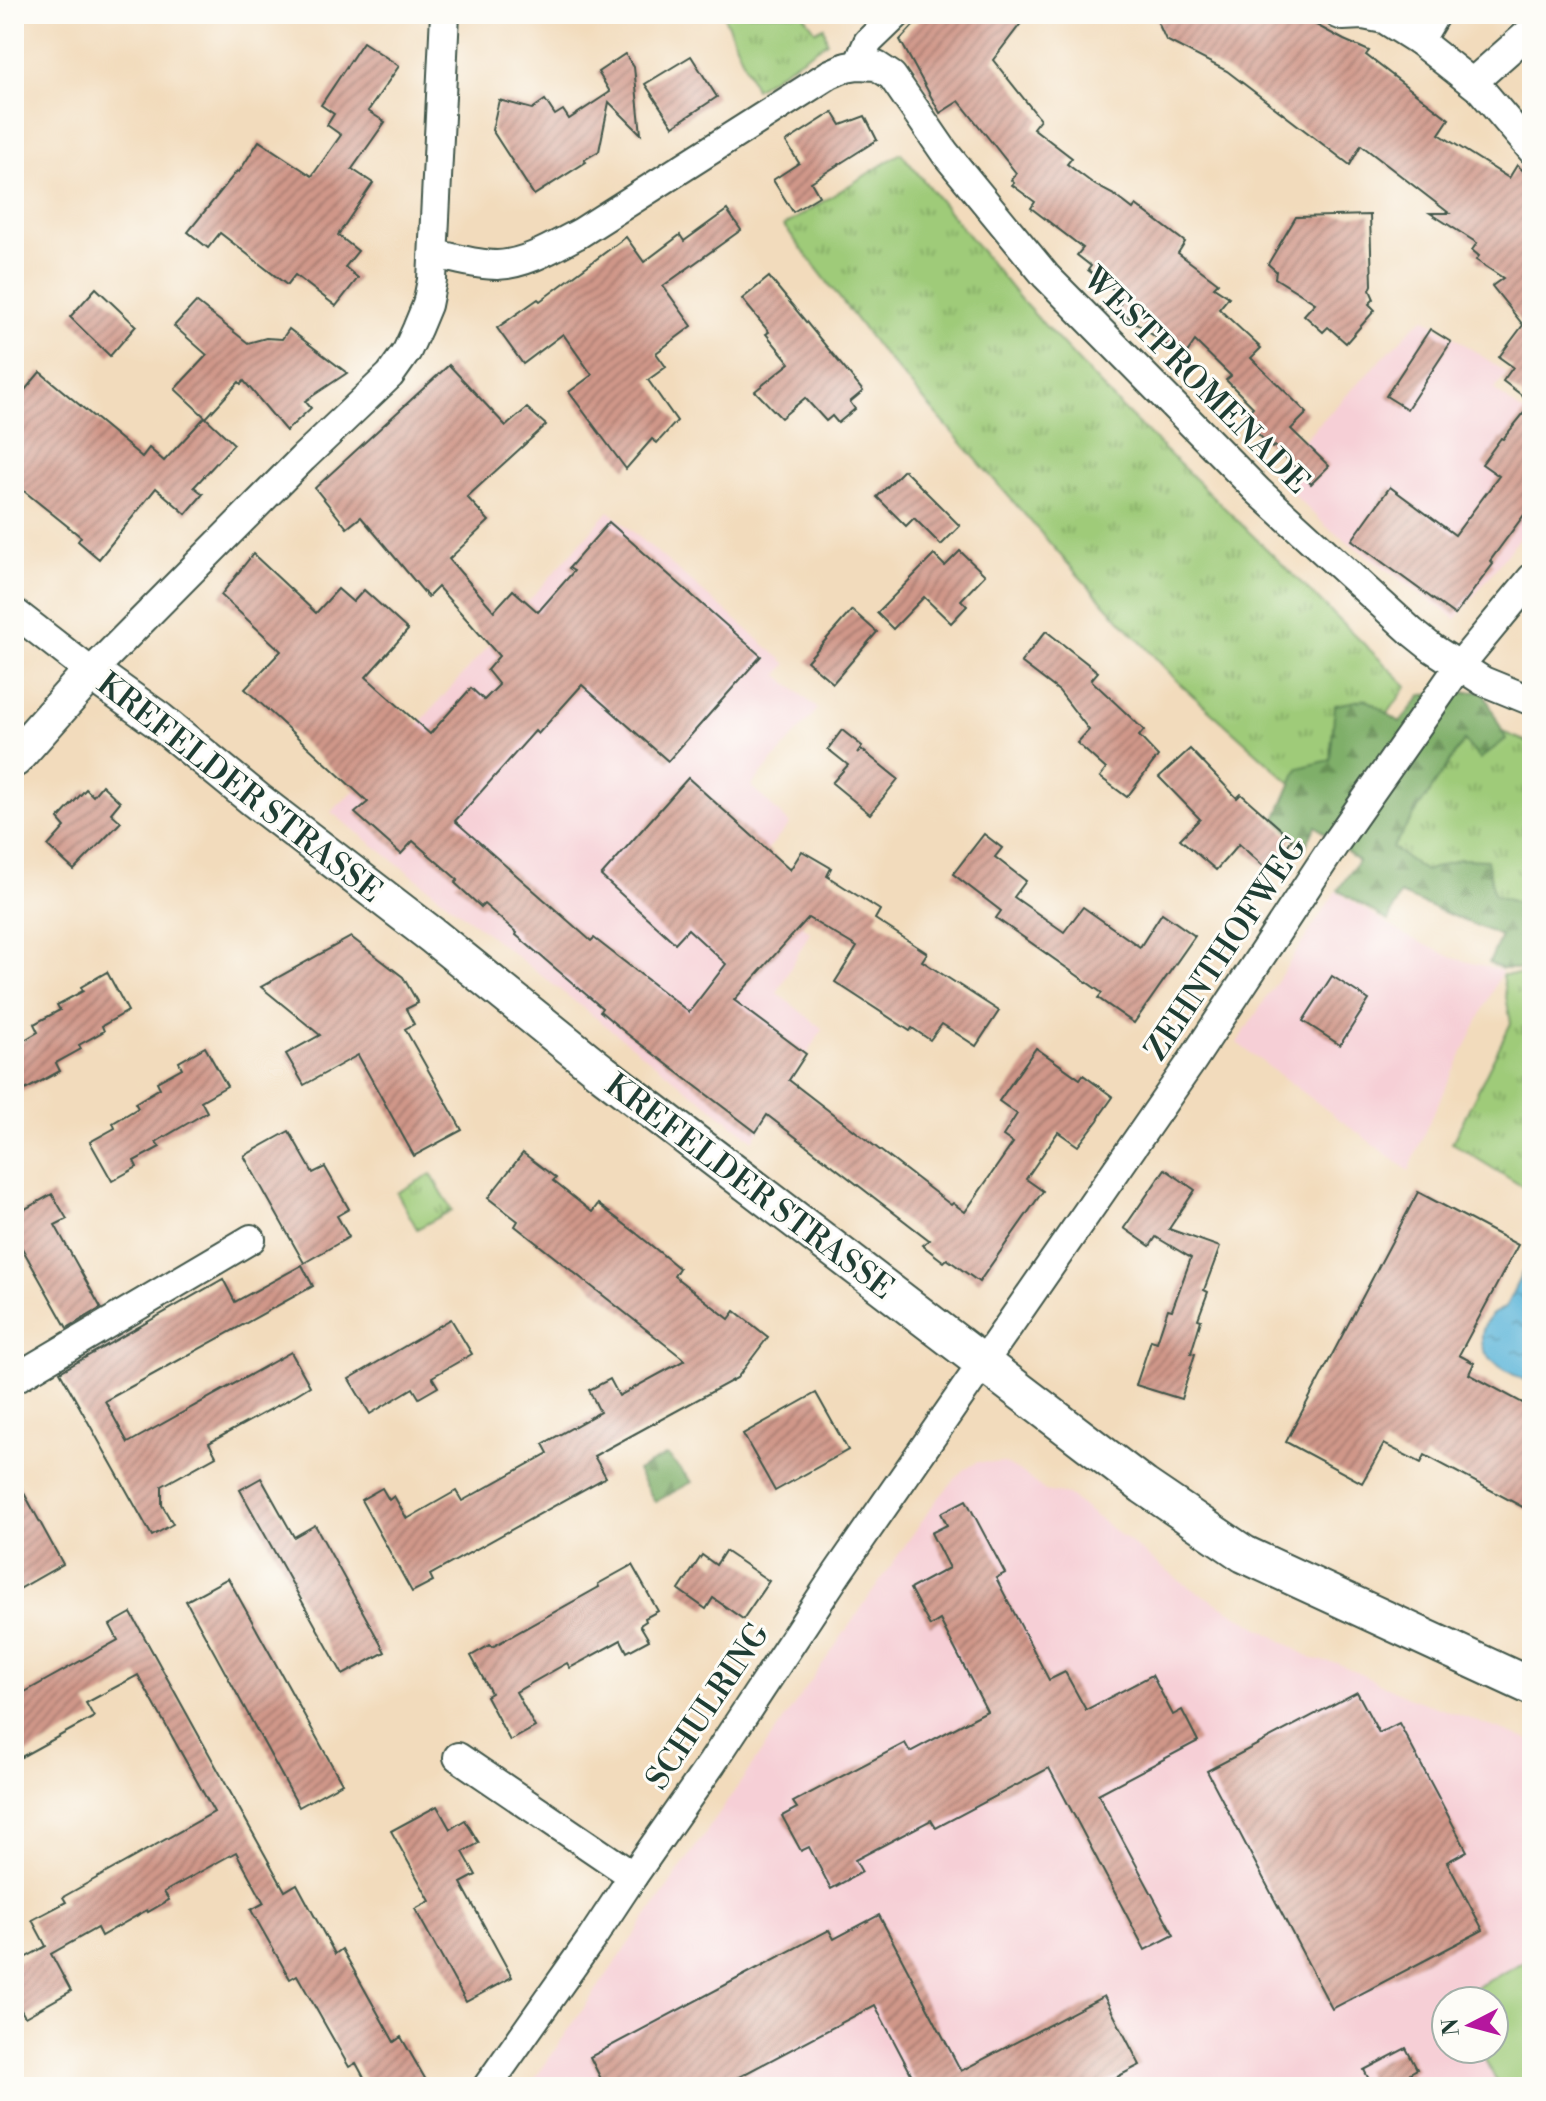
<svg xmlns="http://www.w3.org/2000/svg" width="1546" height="2101" font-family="'Libre Bodoni',serif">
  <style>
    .built { fill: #f6cfd6; fill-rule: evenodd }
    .grass { fill: url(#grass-tufts); stroke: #5f8456; stroke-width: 2 }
    .forest { fill: url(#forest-firs); stroke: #4f764e; stroke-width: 2 }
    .pitch { fill: #9fcb79; stroke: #5f8456; stroke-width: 2 }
    .water { fill: url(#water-ripples); stroke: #3d7986; stroke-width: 2 }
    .building { fill: url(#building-hatch) }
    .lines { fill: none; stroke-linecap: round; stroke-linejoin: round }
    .minor-casing { stroke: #3f5548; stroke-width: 32 }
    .major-casing { stroke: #3f5548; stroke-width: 40 }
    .minor { stroke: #fff; stroke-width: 28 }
    .major { stroke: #fff; stroke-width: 36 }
    .labels { text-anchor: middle; stroke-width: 6; stroke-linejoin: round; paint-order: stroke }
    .street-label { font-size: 32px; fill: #1f3d34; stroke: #fdfcf7 }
  </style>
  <defs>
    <pattern id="grass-tufts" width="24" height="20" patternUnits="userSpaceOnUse" patternTransform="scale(2)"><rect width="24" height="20" fill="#9fcb79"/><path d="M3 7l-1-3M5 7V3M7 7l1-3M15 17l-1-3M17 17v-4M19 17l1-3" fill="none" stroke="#81a664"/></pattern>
    <pattern id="forest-firs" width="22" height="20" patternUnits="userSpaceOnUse" patternTransform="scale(2)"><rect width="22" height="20" fill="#7faf69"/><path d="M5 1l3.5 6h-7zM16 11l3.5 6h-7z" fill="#679057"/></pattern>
    <pattern id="water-ripples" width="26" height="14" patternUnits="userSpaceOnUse" patternTransform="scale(2)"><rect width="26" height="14" fill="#5bb5d9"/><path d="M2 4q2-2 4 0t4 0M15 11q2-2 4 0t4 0" fill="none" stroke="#4b94b1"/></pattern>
    <pattern id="building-hatch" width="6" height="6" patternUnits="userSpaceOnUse" patternTransform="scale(2)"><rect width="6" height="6" fill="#d09789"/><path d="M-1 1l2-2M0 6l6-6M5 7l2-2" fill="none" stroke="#a87c71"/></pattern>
  </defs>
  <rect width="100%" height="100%" fill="#fdfcf7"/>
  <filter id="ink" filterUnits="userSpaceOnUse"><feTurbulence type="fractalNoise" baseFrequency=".0125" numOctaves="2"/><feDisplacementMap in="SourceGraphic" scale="16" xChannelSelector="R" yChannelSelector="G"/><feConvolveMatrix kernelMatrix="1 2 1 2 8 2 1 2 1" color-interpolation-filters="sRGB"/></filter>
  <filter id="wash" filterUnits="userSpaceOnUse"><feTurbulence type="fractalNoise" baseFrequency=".006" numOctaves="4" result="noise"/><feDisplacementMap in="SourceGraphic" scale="32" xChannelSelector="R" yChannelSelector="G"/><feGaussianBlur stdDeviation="1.8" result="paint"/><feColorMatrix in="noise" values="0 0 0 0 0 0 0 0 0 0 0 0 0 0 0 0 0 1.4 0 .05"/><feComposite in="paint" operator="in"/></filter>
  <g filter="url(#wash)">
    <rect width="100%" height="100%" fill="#f2dbbc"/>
    <!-- built -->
    <g class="built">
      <polygon points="1425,318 1507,373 1494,390 1532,419 1532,522 1456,619 1327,527 1271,473 1416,324"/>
      <polygon points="609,511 787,664 778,675 818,709 751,786 790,824 744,876 810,932 777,993 823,1029 753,1140 331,812 380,767"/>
      <polygon points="1336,891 1405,935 1453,958 1502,971 1425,1131 1409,1171 1237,1043"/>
      <path d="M978 1462 1004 1463 1025 1475 1045 1491 1068 1495 1184 1584 1313 1659 1337 1663 1408 1697 1532 1741V2087H529L935 1502 963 1470ZM1446 2001H1494V2049H1446Z"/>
    </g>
    <!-- grass -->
    <g class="grass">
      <polygon points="723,14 803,14 816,31 824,27 827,42 755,89"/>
      <polygon points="901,153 1021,300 1120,406 1407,686 1321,810 1180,684 1077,574 879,349 784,226"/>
      <polygon points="1458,714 1532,744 1532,928 1364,852"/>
      <polygon points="1532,974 1532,1200 1523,1187 1452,1143 1511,1023 1502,975"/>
      <polygon points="431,1174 452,1210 417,1229 397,1193"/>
    </g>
    <!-- forest -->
    <g class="forest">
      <polygon points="1483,691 1506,739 1480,759 1464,741 1392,848 1425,871 1459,859 1487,860 1494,895 1532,908 1532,969 1502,969 1489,963 1501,936 1400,894 1388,921 1338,890 1358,861 1316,826 1305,847 1276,819 1298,768 1330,760 1335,705 1366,699 1400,722 1422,695"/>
      <polygon points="667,1455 692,1482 655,1502 637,1471"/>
    </g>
    <!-- pitch -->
    <polygon class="pitch" points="1532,1957 1532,2087 1500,2087 1479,2049 1494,2049 1494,2001 1453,2000"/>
    <!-- water -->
    <path class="water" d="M1532 1253V1380L1530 1383C1509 1372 1475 1360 1483 1330 1486 1318 1493 1312 1505 1308Z"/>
    <g id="blocks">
      <!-- building -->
      <g class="building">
        <polygon points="924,14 1028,14 993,60 1040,119 1033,128 1072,158 1067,164 1095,185 1116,196 1133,209 1136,205 1185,242 1178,253 1218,283 1214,287 1229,297 1219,309 1261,348 1251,358 1307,413 1291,429 1329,466 1311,484 1275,446 1272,448 1242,418 1253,407 1226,380 1231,376 1195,341 1186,354 1172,343 1169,347 1119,310 1122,296 1088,270 1091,266 1077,255 1083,248 1031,208 1035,202 1012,185 1014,183 1011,180 1016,173 959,101 940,113 900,40"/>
        <polygon points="1154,14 1296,14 1344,40 1369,51 1366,55 1449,119 1439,134 1509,178 1517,165 1532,179 1532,504 1490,561 1493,564 1455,615 1352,540 1390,487 1455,535 1499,476 1482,464 1501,438 1503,439 1532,403 1503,381 1513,367 1499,357 1523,325 1492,286 1503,278 1476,260 1479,256 1472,250 1477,243 1430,213 1449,213 1361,145 1350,165 1227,71 1166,40"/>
        <polygon points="363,42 399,66 368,111 385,122 352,169 373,183 338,235 358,251 345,267 358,278 336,306 295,275 287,285 220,233 208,248 188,232 237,171 239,172 259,141 312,176 341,135 327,125 334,114 321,105"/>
        <polygon points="625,54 634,67 641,134 609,102 599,151 584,160 586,162 534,195 492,130 499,100 532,109 545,100 555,115 563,110 569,119 610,92 598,72"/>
        <polygon points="691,56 717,97 673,126 645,84"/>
        <polygon points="833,112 841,125 865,116 877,140 811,182 819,196 793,212 773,180 799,163 786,142"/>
        <polygon points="727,210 741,230 663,286 692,326 656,353 666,367 648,380 677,421 657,443 652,439 626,469 569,392 592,375 563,334 523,364 497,328 538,299 540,301 626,237 644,262 680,235 684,241"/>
        <polygon points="1370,215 1372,285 1370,290 1374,299 1369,304 1375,310 1346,343 1328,327 1323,332 1304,315 1315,303 1275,278 1276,271 1268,264 1296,217"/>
        <polygon points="769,277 863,391 850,402 855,409 838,423 832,416 826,421 805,398 781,418 755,391 790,363 766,334 769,332 742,299"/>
        <polygon points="96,288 136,326 110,356 70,317"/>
        <polygon points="196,302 248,343 266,338 282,339 289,329 347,373 305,401 311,408 286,431 244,381 241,384 239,382 206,418 234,444 194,487 203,494 186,514 156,488 99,559 78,541 81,537 14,483 14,403 40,372 142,457 149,448 164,461 205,417 175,389 207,355 174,326"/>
        <polygon points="1430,329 1451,342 1407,409 1386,396"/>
        <polygon points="449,365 506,426 527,408 546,425 467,497 489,521 449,559 494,611 513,590 538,612 574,571 569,568 609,522 761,656 668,761 582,685 538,734 535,731 455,821 591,941 594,938 689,1012 726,964 688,929 675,943 601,876 688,778 790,870 802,851 831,868 827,876 880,910 875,919 927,953 922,961 999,1011 976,1046 942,1024 930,1040 912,1028 910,1031 835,982 857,947 808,918 734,1000 806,1054 789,1080 951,1205 953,1203 965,1212 1013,1143 1003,1136 1017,1114 999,1101 1036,1048 1080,1079 1083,1075 1113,1097 1101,1114 1098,1120 1078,1146 1058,1132 1026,1179 1043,1191 979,1282 947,1259 944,1262 922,1245 929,1240 767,1115 756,1132 626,1033 600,1011 602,1008 516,935 517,933 484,904 481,907 455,883 458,880 413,841 401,854 355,813 368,802 245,689 281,651 221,595 253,554 316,613 338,589 353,602 364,590 408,630 366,677 430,734 471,688 484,700 499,685 487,670 499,656 438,587 428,597 361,517 347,528 315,488"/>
        <polygon points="904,470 960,526 941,545 914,518 906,526 877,497"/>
        <polygon points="960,551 985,575 961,600 967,606 951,623 924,597 893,629 877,613 934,555 945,566"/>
        <polygon points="852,610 877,632 833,683 807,661"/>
        <polygon points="1046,631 1098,672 1091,680 1144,730 1139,736 1158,756 1127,797 1100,777 1106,769 1077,743 1089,730 1059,691 1021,662"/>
        <polygon points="842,730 862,746 857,753 861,749 898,779 870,814 832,783 848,765 828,749"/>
        <polygon points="1190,749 1237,798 1241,794 1292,839 1270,872 1239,844 1216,870 1180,839 1200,819 1159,777"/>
        <polygon points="102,785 120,802 111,813 121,822 74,870 48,846 65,827 58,819 86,789 93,796"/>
        <polygon points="984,834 1002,848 995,857 1026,881 1014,897 1064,932 1083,907 1140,947 1162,913 1195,936 1134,1023 1098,998 1102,993 996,918 1001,911 953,874"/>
        <polygon points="351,937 403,977 418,1003 406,1009 414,1024 405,1029 462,1130 414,1156 358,1055 304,1085 286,1054 320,1035 261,987"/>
        <polygon points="107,972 128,1011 102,1026 104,1031 79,1045 81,1049 56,1063 60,1071 14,1096 14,1046 38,1032 34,1024 60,1010 57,1005 83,991 81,987"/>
        <polygon points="1332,976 1369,1000 1340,1045 1303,1021"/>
        <polygon points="205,1047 227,1086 201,1101 207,1112 156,1142 160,1147 134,1161 137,1167 112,1181 90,1142 115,1128 113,1123 138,1108 135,1103 160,1088 157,1082 182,1068 179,1062"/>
        <polygon points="289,1131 313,1173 325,1167 349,1209 337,1216 349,1237 304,1263 244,1156"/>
        <polygon points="523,1153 556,1178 553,1181 592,1212 598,1204 636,1233 679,1268 674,1276 729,1319 735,1311 768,1337 737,1378 594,1456 606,1477 430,1575 433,1581 412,1592 361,1500 382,1488 389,1500 394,1496 407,1519 456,1491 462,1501 548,1453 543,1444 600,1412 589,1390 610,1379 619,1396 685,1360 515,1226 518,1221 488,1198"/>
        <polygon points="1165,1169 1195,1190 1169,1229 1220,1247 1204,1290 1208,1292 1198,1319 1201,1320 1191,1353 1195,1354 1181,1399 1136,1385 1151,1340 1157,1342 1168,1309 1172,1310 1191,1258 1156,1237 1150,1246 1124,1228"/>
        <polygon points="1418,1192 1518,1245 1459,1355 1474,1363 1469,1374 1532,1408 1532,1512 1425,1455 1421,1463 1384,1444 1362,1483 1286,1442"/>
        <polygon points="52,1194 67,1219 55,1225 101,1308 67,1328 14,1234 14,1215"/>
        <polygon points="302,1265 313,1286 105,1401 128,1443 291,1352 310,1386 284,1402 209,1443 216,1456 162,1486 162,1505 173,1524 152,1536 60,1372 223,1279 235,1302"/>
        <polygon points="451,1319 472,1354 432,1377 438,1387 419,1398 413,1388 370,1414 349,1379"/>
        <polygon points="816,1393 848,1450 775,1491 743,1434"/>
        <polygon points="14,1475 63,1564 14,1592"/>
        <polygon points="261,1478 294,1537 315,1525 385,1652 343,1675 240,1490"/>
        <polygon points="966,1500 1005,1573 996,1578 1049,1680 1065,1672 1086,1710 1152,1675 1173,1715 1182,1710 1198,1741 1098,1794 1174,1935 1145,1950 1049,1768 936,1828 931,1820 855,1860 862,1872 831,1889 809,1847 801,1851 782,1816 797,1808 793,1802 905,1743 910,1752 987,1711 940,1620 930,1626 910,1589 949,1568 931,1533 947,1525 941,1513"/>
        <polygon points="725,1551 769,1581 743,1619 713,1598 706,1609 679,1590 702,1555 716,1565"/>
        <polygon points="632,1565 658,1611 645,1618 646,1621 640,1625 649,1640 627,1652 621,1640 570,1668 567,1663 516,1692 535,1727 510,1741 486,1696 491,1693 471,1656 490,1645 492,1647 599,1587 598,1584"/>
        <polygon points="228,1578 342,1783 299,1807 186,1601"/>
        <polygon points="131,1613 285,1891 297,1884 335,1954 342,1949 394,2042 401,2037 430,2087 369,2087 356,2063 349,2067 297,1975 290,1979 251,1910 264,1903 236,1852 164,1892 169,1900 148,1912 147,1910 101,1936 97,1928 51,1954 71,1991 25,2017 14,1998 14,1964 46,1946 32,1920 66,1902 63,1897 214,1812 138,1675 86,1703 94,1717 14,1761 14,1698 118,1640 110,1625"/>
        <polygon points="1357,1692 1379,1733 1399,1723 1467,1851 1447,1862 1483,1930 1332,2009 1207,1771"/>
        <polygon points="437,1806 450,1829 465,1820 479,1843 463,1852 476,1875 461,1883 512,1977 466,2002 415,1909 430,1901 391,1831"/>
        <polygon points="879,1915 961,2071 1104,1996 1140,2065 1098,2087 918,2087 875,2005 720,2087 605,2087 590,2057 829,1930 834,1939"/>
        <polygon points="1406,2048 1417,2069 1410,2073 1418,2087 1373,2087 1364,2070"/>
      </g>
    </g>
  </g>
  <g filter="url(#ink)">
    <use href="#blocks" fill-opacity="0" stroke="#3f5548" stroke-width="2"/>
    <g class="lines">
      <!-- minor casing -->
      <g class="minor-casing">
        <g id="minor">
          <polyline points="1338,14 1343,16 1363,15 1384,19 1419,41 1481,90 1532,150"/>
          <polyline points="1419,41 1435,14"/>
          <polyline points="858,65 868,42 897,14"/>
          <polyline points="1473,82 1532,30"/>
          <path d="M434 254C455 258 476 265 497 265 527 264 555 246 580 233L830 74 846 67 858 65 877 66 892 76 945 153 1046 276 1258 491 1412 632 1432 648 1483 681 1532 701"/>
          <polyline points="14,612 91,672 303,458 390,375 407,351 417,329 427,305 432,280 445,14"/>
          <polyline points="14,1379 251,1239"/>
          <polyline points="458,1757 633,1876"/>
          <polyline points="487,2087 592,1938 633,1876 712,1763 838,1572 1192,1061 1336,842 1460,665 1532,578"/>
        </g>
      </g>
      <!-- major casing -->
      <g class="major-casing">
        <polyline id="major" points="14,759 91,672 158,720 256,800 433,936 603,1073 1144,1486 1244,1554 1532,1687"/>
      </g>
      <!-- minor -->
      <use href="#minor" class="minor"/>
      <!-- major -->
      <use href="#major" class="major"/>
    </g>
  </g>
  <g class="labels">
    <!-- street labels -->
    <g class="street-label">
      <text transform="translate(1197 380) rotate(45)" y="11">WESTPROMENADE</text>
      <text transform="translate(240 787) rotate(38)" y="11">KREFELDER STRASSE</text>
      <text transform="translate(1225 948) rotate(-56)" y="11">ZEHNTHOFWEG</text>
      <text transform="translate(750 1186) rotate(37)" y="11">KREFELDER STRASSE</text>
      <text transform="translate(707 1706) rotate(-56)" y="11">SCHULRING</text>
    </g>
  </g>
  <!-- margin -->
  <rect width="1546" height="2101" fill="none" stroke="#fdfcf7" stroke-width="48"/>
  <!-- north arrow -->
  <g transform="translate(1470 2025) rotate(264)"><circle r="38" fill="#fdfcf7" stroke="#a4b0a9" stroke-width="2"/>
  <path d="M0-6L14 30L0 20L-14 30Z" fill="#b5179e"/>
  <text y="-12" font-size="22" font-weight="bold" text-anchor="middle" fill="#1f3d34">N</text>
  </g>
</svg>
